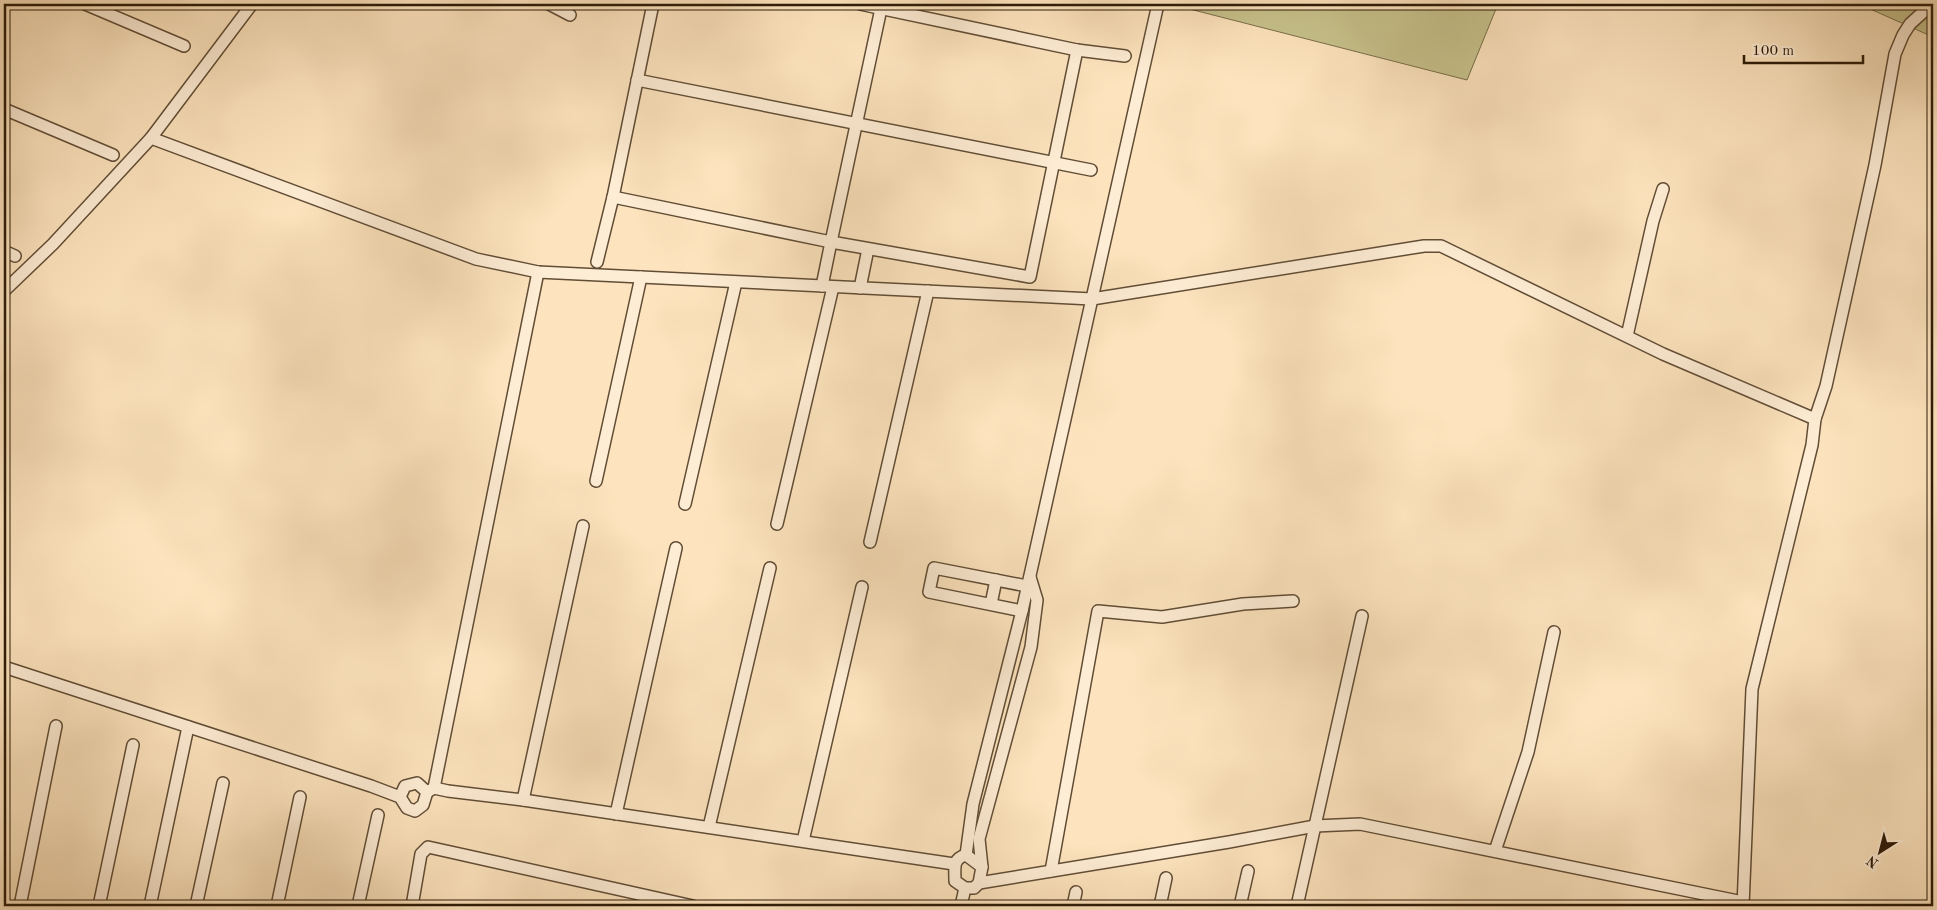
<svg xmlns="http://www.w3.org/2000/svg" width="1937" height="910" font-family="'Old Standard TT',serif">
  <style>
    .green { fill: #c7c28c; stroke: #7a6e4a }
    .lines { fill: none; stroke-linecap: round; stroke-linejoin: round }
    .minor-casing { stroke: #614d36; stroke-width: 14 }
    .minor { stroke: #feedd5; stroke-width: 11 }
  </style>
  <rect width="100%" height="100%" fill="#fde4be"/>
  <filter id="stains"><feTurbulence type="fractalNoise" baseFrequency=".004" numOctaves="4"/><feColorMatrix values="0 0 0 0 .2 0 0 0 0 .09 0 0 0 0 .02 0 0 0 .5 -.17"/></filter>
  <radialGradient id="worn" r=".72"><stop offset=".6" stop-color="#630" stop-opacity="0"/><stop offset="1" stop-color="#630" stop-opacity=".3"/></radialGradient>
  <!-- green -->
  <g class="green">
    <polygon points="1170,4 1498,4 1467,80"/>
    <polygon points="1859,4 1933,4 1933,37"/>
  </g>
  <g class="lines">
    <!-- minor casing -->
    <g class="minor-casing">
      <g id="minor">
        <polyline points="85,4 184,46"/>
        <polyline points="549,4 570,15"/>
        <polyline points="860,4 1077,50 1125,56"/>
        <polyline points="882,4 831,242 1030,277 1077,50"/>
        <polyline points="637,80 1091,170"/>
        <polyline points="4,109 113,155"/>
        <polyline points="151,138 476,259 538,272 1092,299 1424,246 1441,246 1663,354 1815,419"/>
        <polyline points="613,197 831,242 822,286"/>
        <polyline points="4,251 15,256"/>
        <polyline points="597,262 613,197 653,4"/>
        <polyline points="860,288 868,249"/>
        <polyline points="4,291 53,244 151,138 252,4"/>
        <polyline points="1627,336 1653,221 1663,189"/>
        <polyline points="596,481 641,277"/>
        <polyline points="685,504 736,282"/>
        <polyline points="777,524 833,287"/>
        <polyline points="870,542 928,291"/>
        <polyline points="991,604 996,580"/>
        <polyline points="1022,611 929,592 934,568 1027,586"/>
        <polyline points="4,667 371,786 400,797 407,808 415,811 423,805 427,792 417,783 405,786 400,797"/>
        <polyline points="434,788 538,272"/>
        <polyline points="427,792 434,788 448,791 523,800 954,864"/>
        <polyline points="523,800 583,526"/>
        <polyline points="616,814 676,548"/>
        <polyline points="709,827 770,568"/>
        <polyline points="803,841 862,587"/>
        <polyline points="1495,851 1528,752 1554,632"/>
        <polyline points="966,855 973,804 1022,611 1158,4"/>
        <path d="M966 855 982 867 979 883 974 888H965L955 881C955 868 952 859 966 855Z"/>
        <polyline points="982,867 979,839 1031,647 1037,600 1030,577"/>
        <polyline points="1051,871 1098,611 1162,617 1243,604 1293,601"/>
        <polyline points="979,883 1229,842 1315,826 1360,824 1743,902"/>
        <polyline points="20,906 56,726"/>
        <polyline points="99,906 133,745"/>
        <polyline points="150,906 188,727"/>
        <polyline points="196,906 223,783"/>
        <polyline points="277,906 300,797"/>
        <polyline points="358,906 378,815"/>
        <polyline points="412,906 421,854 428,847 693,906"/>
        <polyline points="961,906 965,888"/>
        <polyline points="1073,906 1076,892"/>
        <polyline points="1160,906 1166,878"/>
        <polyline points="1240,906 1248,871"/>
        <polyline points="1297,906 1362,616"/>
        <polyline points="1743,906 1752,689 1812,445 1815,419 1826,386 1875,165 1895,54 1903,35 1910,24 1932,4"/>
      </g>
    </g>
    <!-- minor -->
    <use href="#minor" class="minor"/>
  </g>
  <!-- margin -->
  <rect width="1937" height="910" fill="none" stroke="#fde4be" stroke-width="20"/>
  <rect x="5" y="5" width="1927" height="900" fill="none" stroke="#2d1b08" stroke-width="2.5"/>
  <rect x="10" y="10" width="1917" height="890" fill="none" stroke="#2d1b08"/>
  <!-- north arrow -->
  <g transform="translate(1880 852) rotate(216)" stroke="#feedd5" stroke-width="4" paint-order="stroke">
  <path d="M0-4L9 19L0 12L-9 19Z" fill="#2d1b08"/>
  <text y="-8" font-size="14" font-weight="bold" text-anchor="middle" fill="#2d1b08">N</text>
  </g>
  <!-- scale -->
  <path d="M1744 55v8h119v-8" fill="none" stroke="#2d1b08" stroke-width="2.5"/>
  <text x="1752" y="55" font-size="15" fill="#2d1b08" stroke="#feedd5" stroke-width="4" paint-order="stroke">100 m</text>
  <rect width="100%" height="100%" filter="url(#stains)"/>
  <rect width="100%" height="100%" fill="url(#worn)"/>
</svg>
